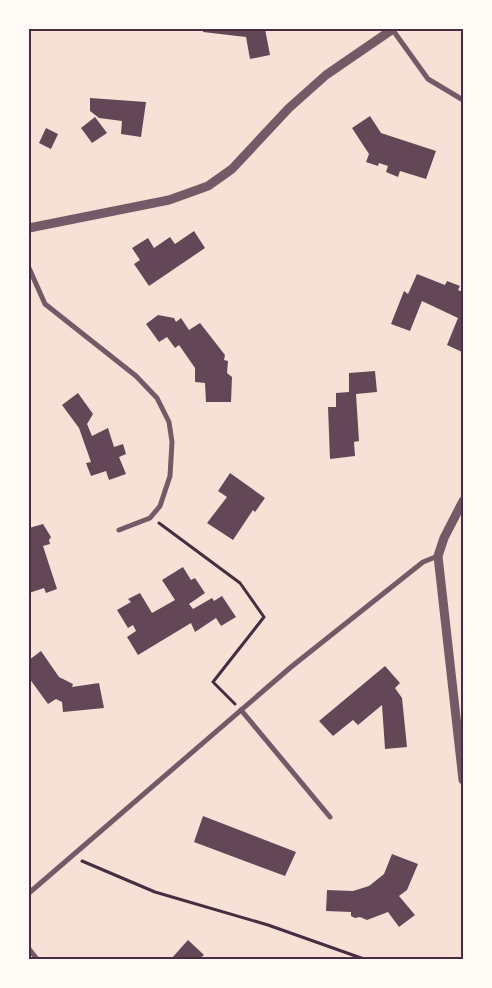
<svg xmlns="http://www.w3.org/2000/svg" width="492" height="988" font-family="'Exo 2',sans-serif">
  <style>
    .building { fill: #644757 }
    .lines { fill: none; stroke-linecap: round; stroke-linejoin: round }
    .path { stroke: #4a2c40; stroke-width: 3 }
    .minor { stroke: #755966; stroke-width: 5 }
    .tertiary { stroke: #755966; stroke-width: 9 }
    .neatline { fill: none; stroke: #4a2c40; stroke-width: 2 }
  </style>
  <rect width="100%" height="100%" fill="#f7e1d7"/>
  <!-- building -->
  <g class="building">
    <polygon points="203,29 265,29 270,55 250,59 246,37 203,32"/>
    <polygon points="90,98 146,102 141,137 121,134 122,121 99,118 90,111"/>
    <polygon points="370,116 381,133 436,151 426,179 400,171 398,177 386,172 388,166 379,163 378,166 366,162 369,154 352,128"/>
    <polygon points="95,117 107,133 92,143 81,128"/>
    <polygon points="46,128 58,134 51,149 39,143"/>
    <polygon points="194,231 205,248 149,286 134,264 140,260 132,248 148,238 154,248 170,237 175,244"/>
    <polygon points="417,274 445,285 447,281 460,286 458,290 463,292 462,352 447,345 458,318 422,301 410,331 391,324 404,291 408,294"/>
    <polygon points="158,315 174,318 176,322 181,318 189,330 200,323 225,355 224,360 228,361 227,373 232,377 231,402 206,402 205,383 195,382 195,368 179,345 175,348 167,337 159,342 146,324"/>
    <polygon points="375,371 377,392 356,394 359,441 354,442 355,456 330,459 328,407 336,407 336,393 349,392 349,373"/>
    <polygon points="78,393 93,414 87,424 92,436 108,428 114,447 123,444 126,454 119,457 126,474 109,480 106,471 91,476 86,463 91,462 79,428 62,405"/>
    <polygon points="230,473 265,498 255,512 253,510 233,540 207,523 227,497 218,491"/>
    <polygon points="43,524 51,537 49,540 50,544 43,546 57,589 46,593 44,588 29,593 29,528"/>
    <polygon points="183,567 191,580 195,578 205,593 189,604 193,609 212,598 214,601 222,596 236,617 221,626 216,618 195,632 191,623 138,655 127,637 136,631 133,625 128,628 117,610 131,602 128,599 140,593 152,613 175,600 162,580"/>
    <polygon points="41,651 59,677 73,684 72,687 99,683 104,708 63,712 62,702 56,699 48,704 29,678 29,660"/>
    <polygon points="385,666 400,683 395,688 402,698 407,747 385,749 382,705 358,725 353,720 333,736 319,721"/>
    <polygon points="203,816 296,852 285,876 194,842"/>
    <polygon points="392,854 418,864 407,890 399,896 415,915 399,927 388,912 367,920 360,917 355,918 351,916 351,912 326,911 327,890 353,891 369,886 384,874"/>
    <polygon points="188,940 204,955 199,959 171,959"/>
  </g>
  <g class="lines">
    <!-- path -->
    <g class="path">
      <polyline points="159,523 240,583 264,617 213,682 235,704"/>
      <polyline points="82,861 155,892 268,925 364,959"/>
    </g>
    <!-- minor -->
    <g class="minor">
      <polyline points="392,29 428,79 463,100"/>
      <polyline points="29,268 45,304 136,376 157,398 169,422 172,442 170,476 160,506 150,518 119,530"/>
      <polyline points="241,710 330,817"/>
      <polyline points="29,893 291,667 423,562 438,556"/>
      <polyline points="29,949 37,959"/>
    </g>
    <!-- tertiary -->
    <g class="tertiary">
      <polyline points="29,228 169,200 208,186 232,169 289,108 326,75 393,29"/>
      <polyline points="463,501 444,538 438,556 463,780"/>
    </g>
  </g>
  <!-- border -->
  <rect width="492" height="988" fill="none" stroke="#fffaf5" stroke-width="60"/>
  <rect x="30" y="30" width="432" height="928" class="neatline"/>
</svg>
